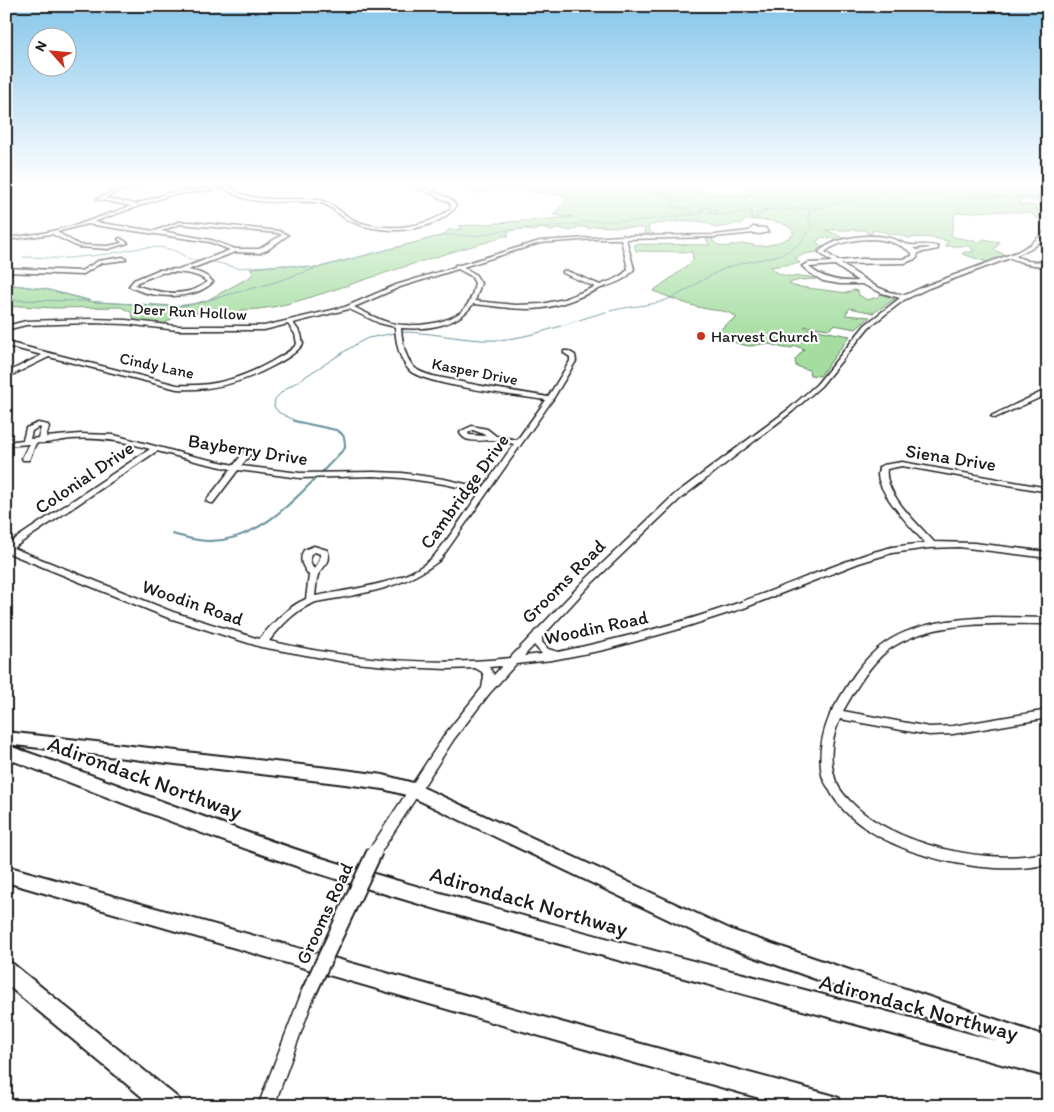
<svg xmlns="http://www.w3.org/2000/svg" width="1054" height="1112" font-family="Itim,sans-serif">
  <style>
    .green { fill: #a5dda1; stroke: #607c5e }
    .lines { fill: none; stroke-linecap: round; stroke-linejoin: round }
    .stream-far1 { stroke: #62909a; stroke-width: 1 }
    .stream { stroke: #62909a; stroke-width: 2 }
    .minor-casing { stroke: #1c1c1c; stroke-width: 3 }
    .highway-casing { stroke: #1c1c1c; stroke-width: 4 }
    .minor { fill: #fff; fill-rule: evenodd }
    .highway { fill: #fff; fill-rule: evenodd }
    .minor-bridge-casing { stroke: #1c1c1c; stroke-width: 18; stroke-linecap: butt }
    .minor-bridge { stroke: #fff; stroke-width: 14 }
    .poi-dot { fill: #c8321e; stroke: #fff; stroke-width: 2 }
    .labels { text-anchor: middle; stroke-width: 4.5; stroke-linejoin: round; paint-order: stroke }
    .far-street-label { font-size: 16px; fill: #1c1c1c; stroke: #fff }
    .far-poi-label { font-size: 16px; fill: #1c1c1c; stroke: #fff; text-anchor: start }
    .street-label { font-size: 19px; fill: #1c1c1c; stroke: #fff }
    .near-street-label { font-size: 22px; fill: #1c1c1c; stroke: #fff }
  </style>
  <rect width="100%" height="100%" fill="#fff"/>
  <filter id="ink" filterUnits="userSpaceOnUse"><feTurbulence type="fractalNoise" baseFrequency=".02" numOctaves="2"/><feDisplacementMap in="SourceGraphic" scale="10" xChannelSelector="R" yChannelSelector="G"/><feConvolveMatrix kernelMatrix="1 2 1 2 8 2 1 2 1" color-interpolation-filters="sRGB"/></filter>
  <g filter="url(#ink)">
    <!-- green -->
    <path class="green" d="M481 185H685C706 196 729 196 753 194L746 188 749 187 745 185H877L934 188 936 185H1030L1036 201 1019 199V204L1036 206 1041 218H1036L1031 213 994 211 955 213 951 235 954 237 981 242 983 239 1000 242 994 250 1006 255 987 262 962 254 964 252H974L970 246H945L948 241C935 238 923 236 911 238 905 238 899 232 888 235L886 232 873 230 872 233 868 234 865 230H826L843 238 840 240 822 237 816 242 823 247 817 250 818 252 804 254 795 259 800 263 770 267C787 283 799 272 816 279L800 280 789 283 793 286 847 293 854 290 858 291 859 295 867 300 878 297 881 294 895 299 873 313 850 308 845 315 870 317 856 329 834 325 830 329 804 326 806 328 850 336 820 376 810 375 809 370 796 366 795 360 804 349 796 346C784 352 777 344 766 344 761 343 755 346 750 346 740 345 725 340 718 332L726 324 737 318C729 310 718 311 707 309 689 306 670 297 653 291L686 267 693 260 692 252 636 251 634 244 710 245 706 239 712 238C718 253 735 243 747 244 751 244 755 246 759 246 770 246 784 241 793 235V230C780 219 763 220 746 220L741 224 735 223 729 226 715 228C703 215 667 223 650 225L648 229 650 232 656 235 652 236 644 233 645 230 643 228 593 226 589 229 587 227H578L570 231 560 228 551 231 540 228 533 231C525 227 516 229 507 232L509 236H502L498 239C449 252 400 268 352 284 316 295 279 310 241 310L238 315 181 312 164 324 134 320 131 312 121 307 54 308 20 306 6 308V284L45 289 94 302 179 306 204 302 250 277 253 273 251 268 285 265 317 268 444 235 448 230 463 229 459 226 573 217 553 215 570 196 494 188 479 193H472V190Z"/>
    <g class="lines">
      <!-- stream-far1 -->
      <g class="stream-far1">
        <polyline points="631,185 669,194 665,197 677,201 671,203 671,206 687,208 693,213"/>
        <path d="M23 257C38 257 54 259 70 258 82 256 95 256 108 254 136 249 166 239 189 260H206L238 268 285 265 315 268"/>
        <polyline points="6,284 45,289 89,300"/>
        <polyline points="6,300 85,301 165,306 189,305 269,284 323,266 444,235 476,236 506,230 577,224 591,221 639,221 696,214 702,212 701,209 709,208 717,211 708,212 719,215 752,211 751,218 759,217 755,214 766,212 762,210 764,209 778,211 796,208 809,210 868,195 1027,197 1048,200"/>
        <path d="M403 332C438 332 474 344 508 339 545 334 579 318 614 310 631 306 650 306 666 300 688 292 705 276 726 268 757 256 799 262 812 224L808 218 809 211"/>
        <polyline points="298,422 278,412 274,406 275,399 284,390 358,343 368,338 395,333"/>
      </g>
      <!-- stream -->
      <g class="stream">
        <path d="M294 421 336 430C345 434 345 439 345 448L321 473"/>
        <path d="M172 534C184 537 197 541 210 541 254 540 286 509 315 479"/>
      </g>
      <!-- minor casing -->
      <g class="minor-casing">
        <g id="minor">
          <path d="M136 185H143L124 189 104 198 136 204 169 193 236 185 235 186 229 187C257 206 287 196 319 200 333 202 340 213 352 219 380 233 428 229 451 208V204L447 201 412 185H417L451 199 455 204V208C431 234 381 235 350 221 340 217 333 206 321 203 286 197 256 211 224 188L170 195 93 222 155 231 179 222H191L279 231 288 235 267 250 259 253 235 252 188 270C198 272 206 274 213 282 194 301 151 299 129 286L134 280 158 270 181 269 230 250 210 242 87 224 57 232 79 245 108 246 122 243 118 239 120 238 128 243 108 249 78 247 52 234 6 240V238L44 233 77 225 131 206 97 199 121 187ZM180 224 278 233 282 235 259 249H235L211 240 161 231ZM172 272C184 273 198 273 207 282 187 299 158 293 135 285L138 282 161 273Z"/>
          <polygon points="1035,185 1039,185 1048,212 1048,221 1046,220"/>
          <path d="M753 227 765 228 768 232 760 234 754 233 715 237 626 239 634 269C627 280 613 284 601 288 582 296 563 305 543 308 520 311 496 306 473 304 458 326 427 330 401 328 402 341 405 359 415 368 423 375 438 377 448 379 481 387 515 391 548 397L570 361V357L564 353V351H568L575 355 576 361 553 399 440 560C403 589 361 594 316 602 296 609 282 625 269 641 347 659 430 667 510 658L533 634 535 631 537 630 582 583 674 495 789 409 817 384 865 325 900 298 882 293 862 284H840L823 281 810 273 802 266 809 263 832 262 820 253 819 252C833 237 871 233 889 238 897 239 904 245 911 245 922 246 927 243 938 247V249L918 253 917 258 905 263 841 264 875 286 889 292 905 295 925 286 1017 252 1031 244 1048 229V233L1035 246 1015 256 1028 261 1048 263V267L1027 264 1010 258 929 288 904 300 869 327 821 386 793 411 680 499 588 587 542 637V642L548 649 558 652C619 639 679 624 738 603 783 587 826 568 870 553L892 547 925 543C912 528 879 494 878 475 878 472 879 470 879 467L883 465 902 462 1048 488V492L902 466 887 469C883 493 919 525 934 542L974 543 1048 552V558L959 547 929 548 892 553 859 563 744 608 676 630 604 650 552 660 516 664 489 694 454 739 379 855 375 857 371 855 369 851 371 847 446 733 482 688 484 676 482 672 475 668 448 669 397 667 345 662 261 647 166 617 6 552V545L150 449C123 441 99 437 71 439 60 440 47 444 36 443L29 460H23L22 458 29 444 6 446V442L23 440 26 428 38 423 48 425 49 427 46 437 80 434 114 435 188 455 234 465 246 449H249L253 451 241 466 250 467 300 473 374 472 402 473 444 479 483 488 514 444C508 443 501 441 494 440 483 439 466 445 460 433L461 431 472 426 487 429 496 436 517 440 546 400C520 396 426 385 410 371 399 360 396 342 395 327L379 323 349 309 293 323 301 334 303 344C295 354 286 359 275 365 244 382 213 391 177 389L49 357 6 378V373L42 355 6 346V342L177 385C213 387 240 379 271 362 281 356 290 352 297 344L295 334 288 324 264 330H177L126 324 90 323 26 325 6 330V326L26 321 90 319 126 320 177 326H264L345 307 396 285 455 267V265H460L540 241 621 236 623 235 625 236 715 235 749 231ZM595 239H621L628 269C621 278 610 281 600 285L567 271H563V273L595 287 564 299 542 304 516 305 475 301 481 283 475 274 463 267 540 243ZM868 239C885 239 899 243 912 253V256L904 259H861L838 261 825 252C837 242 854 240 868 239ZM928 247 930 248 916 250 913 248ZM835 265 858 281C839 282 823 279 809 267ZM458 269 471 276 475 283C473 292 471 301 465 308 450 325 410 328 390 323 377 319 366 313 354 307L400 287ZM39 427 41 428 38 438 30 439 32 431ZM473 430 481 433 487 436 469 435 468 433ZM157 451 199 462 231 469 206 501 210 503H213L238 470 300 478 374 476 402 478 444 484 480 492C466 512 450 537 435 555 409 584 351 589 315 596 316 590 316 581 318 575 323 565 333 563 327 550L314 546 304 550C298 560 303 567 309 575L306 599C287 607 273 623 259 639L173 612 13 548ZM315 552 320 554C321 560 318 564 314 569 310 564 309 559 311 554ZM534 645 542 654 524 656ZM502 666 494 675 489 667Z"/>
          <polygon points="123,257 126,259 125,260 101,263 82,275 6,272 6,268 81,271 98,261"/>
          <polygon points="1048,389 1048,394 997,417 995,418 991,416"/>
          <path d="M993 617 1048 618V624C998 624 931 619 888 650 869 665 855 690 843 711L929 727 953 726 1048 710V718L953 734 929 735 840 719C832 737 829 757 834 775 836 785 843 794 850 801 891 845 990 867 1048 852V864C985 880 859 851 829 789 826 784 823 780 822 775 818 754 822 734 830 715V714C843 694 855 669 874 652 904 623 953 619 993 617Z"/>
          <polygon points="308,987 313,989 315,994 274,1106 258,1106 303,989"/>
        </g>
      </g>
      <!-- highway casing -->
      <g class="highway-casing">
        <g id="highway">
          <path d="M6 732 337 769 383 775 413 783 734 931 1048 1037V1077C814 1011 578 953 346 882 231 847 119 801 6 758V745C119 783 230 830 344 865 560 930 779 981 996 1041L843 989 724 946 410 796 383 789 337 783 6 744Z"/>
          <polygon points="6,866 582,1028 831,1095 839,1098 842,1106 788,1106 582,1048 6,882"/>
          <polygon points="6,961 13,964 178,1098 181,1106 153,1106 6,984"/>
        </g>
      </g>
      <!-- minor -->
      <use href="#minor" class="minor"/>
      <!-- highway -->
      <use href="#highway" class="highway"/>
      <!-- minor-bridge casing -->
      <g class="minor-bridge-casing">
        <polyline id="minor-bridge" points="308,994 375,851"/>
      </g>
      <!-- minor-bridge -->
      <use href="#minor-bridge" class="minor-bridge"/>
    </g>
  </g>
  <!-- sky -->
  <linearGradient id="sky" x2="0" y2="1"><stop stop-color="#85c5ea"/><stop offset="0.54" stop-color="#fff"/><stop offset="1" stop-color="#fff" stop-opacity="0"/></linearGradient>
  <rect width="1054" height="340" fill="url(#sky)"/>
  <!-- markers -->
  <circle class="poi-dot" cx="701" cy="336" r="5"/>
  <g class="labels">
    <!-- far-street labels -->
    <g class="far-street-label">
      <text transform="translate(190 311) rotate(3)" y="6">Deer Run Hollow</text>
      <text transform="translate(157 365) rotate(12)" y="6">Cindy Lane</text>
      <text transform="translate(475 371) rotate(11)" y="6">Kasper Drive</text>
    </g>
    <!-- far-poi labels -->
    <g class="far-poi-label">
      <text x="711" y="342">Harvest Church</text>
    </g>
    <!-- street labels -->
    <g class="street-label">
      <text transform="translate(248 449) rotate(9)" y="7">Bayberry Drive</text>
      <text transform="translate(951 457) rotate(9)" y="7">Siena Drive</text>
      <text transform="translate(84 477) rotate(-34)" y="7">Colonial Drive</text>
      <text transform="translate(464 491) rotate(-54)" y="7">Cambridge Drive</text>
      <text transform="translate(563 581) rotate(-45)" y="7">Grooms Road</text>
      <text transform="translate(193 602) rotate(19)" y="7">Woodin Road</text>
      <text transform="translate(596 627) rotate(-12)" y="7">Woodin Road</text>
      <text transform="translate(324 913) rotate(-65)" y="7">Grooms Road</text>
    </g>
    <!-- near-street labels -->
    <g class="near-street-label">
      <text transform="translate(145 777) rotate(20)" y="8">Adirondack Northway</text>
      <text transform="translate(529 901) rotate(16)" y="8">Adirondack Northway</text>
      <text transform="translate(919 1007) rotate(15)" y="8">Adirondack Northway</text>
    </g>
  </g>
  <!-- margin -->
  <rect width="1054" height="1112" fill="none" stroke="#fff" stroke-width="25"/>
  <rect x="12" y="12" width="1029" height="1087" fill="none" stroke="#1c1c1c" stroke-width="2" filter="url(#ink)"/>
  <!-- north arrow -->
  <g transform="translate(52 52) rotate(297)"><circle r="24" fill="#ffffff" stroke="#a4a4a4"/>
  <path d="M0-4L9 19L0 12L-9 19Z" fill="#c8321e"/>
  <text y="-8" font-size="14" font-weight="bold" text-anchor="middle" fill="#1c1c1c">N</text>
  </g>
</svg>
